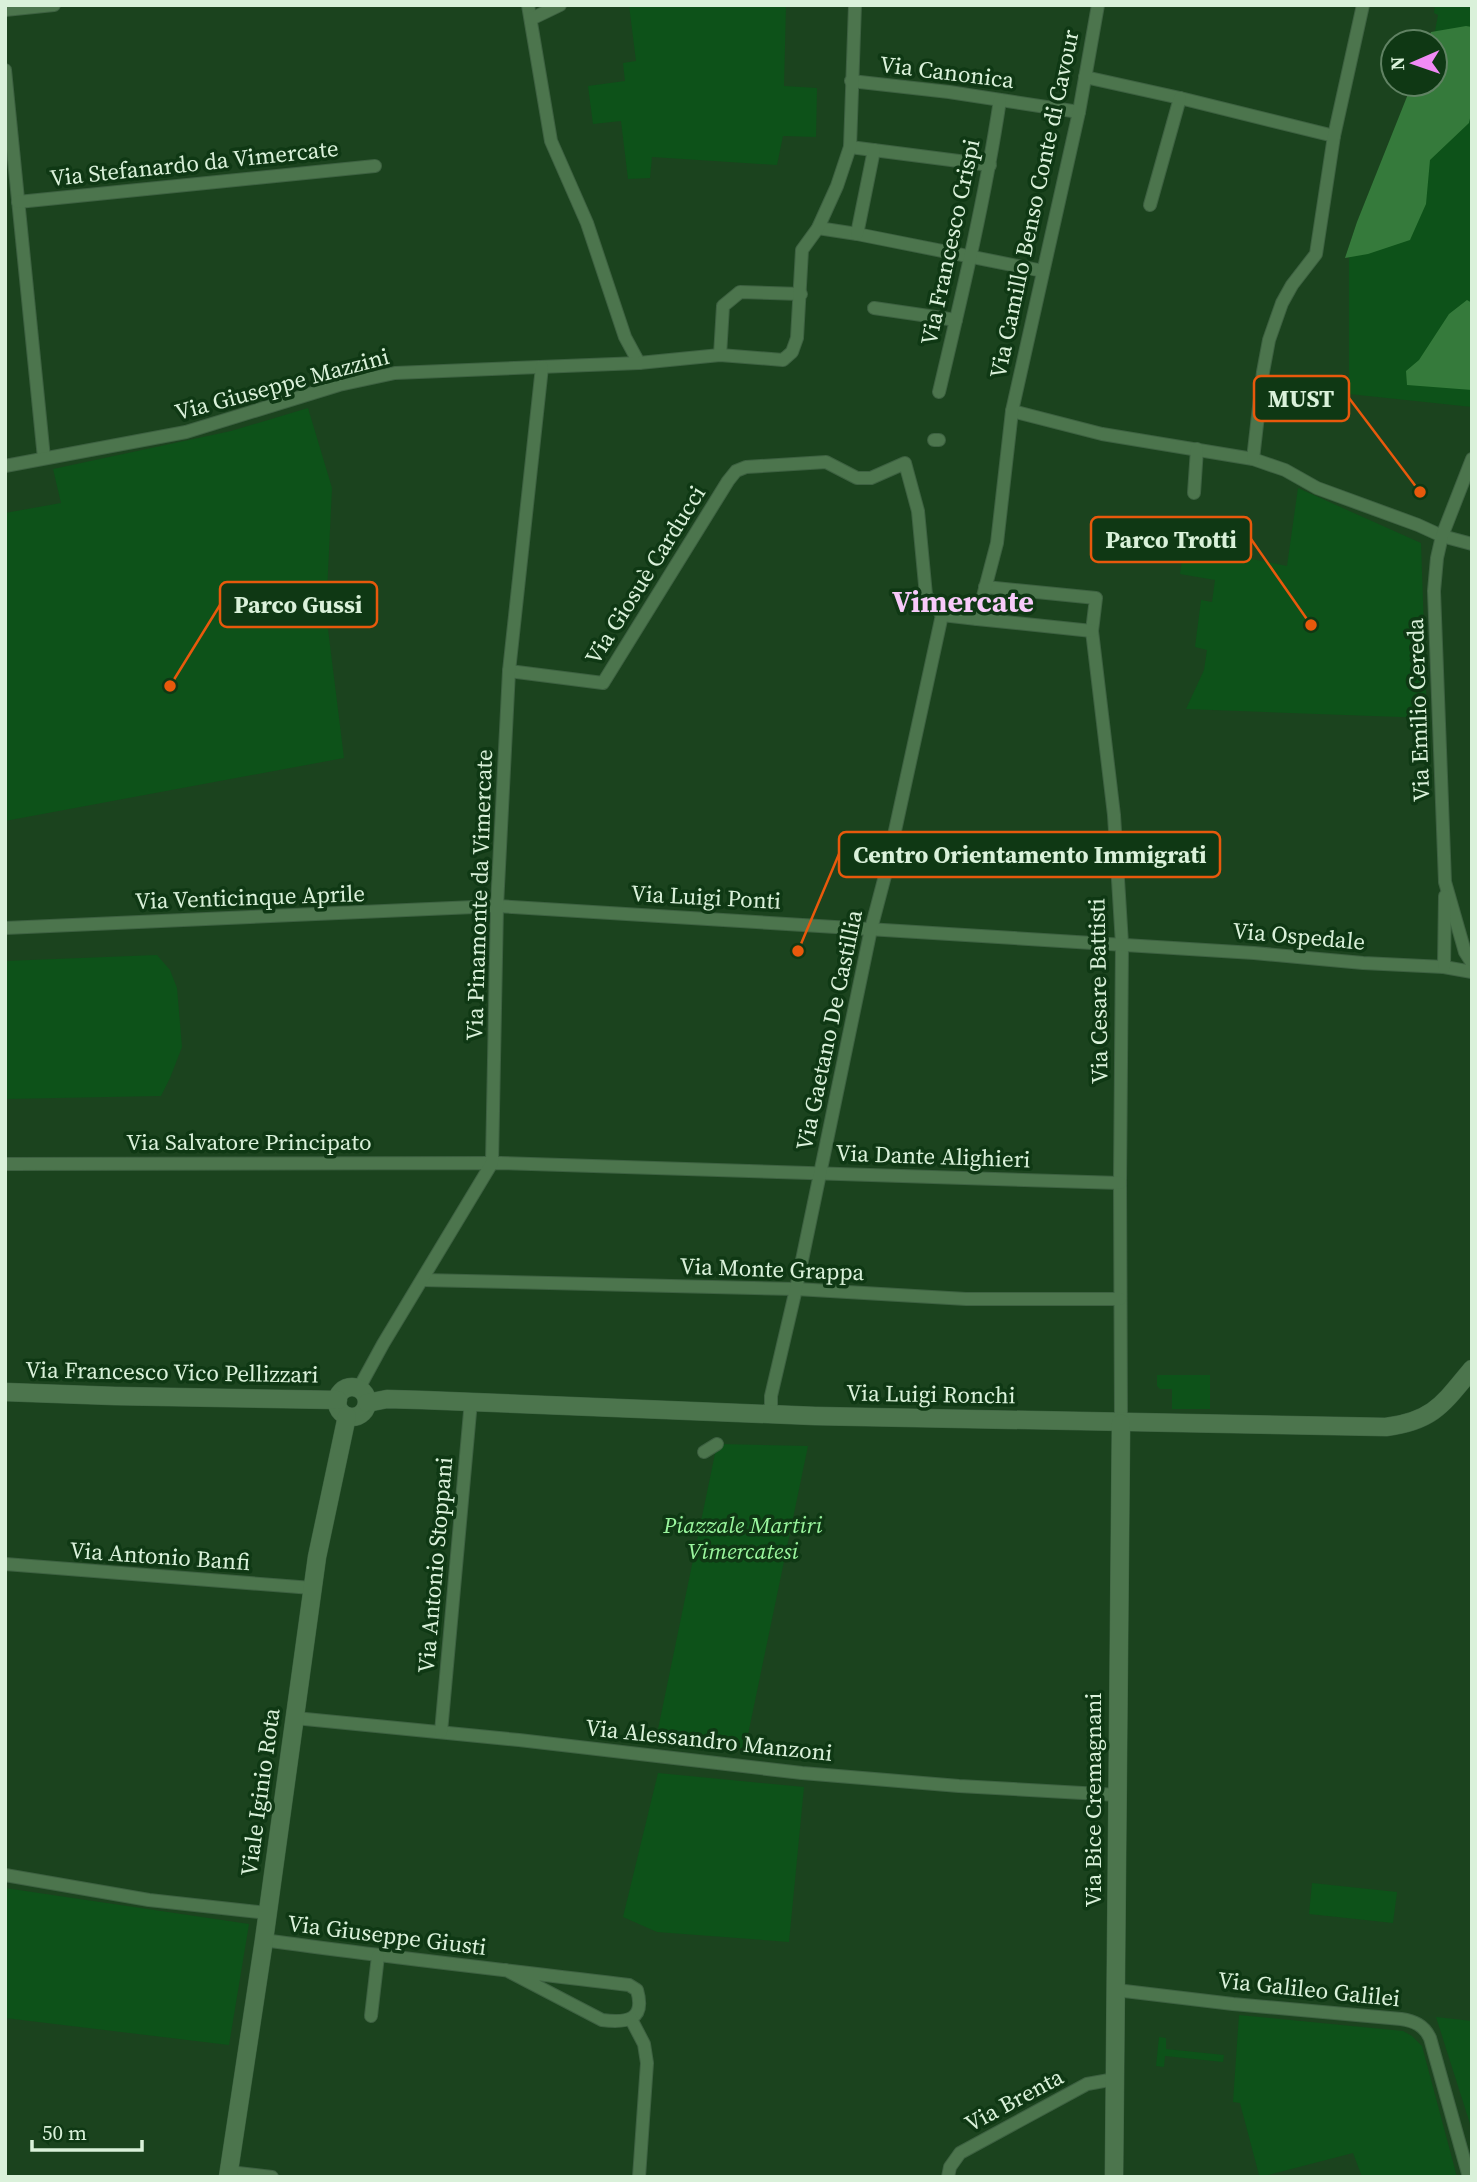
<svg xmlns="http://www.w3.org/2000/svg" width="1477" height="2182" font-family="'Source Serif 4',serif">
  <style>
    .green { fill: #0d5219 }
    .forest { fill: #357a3b }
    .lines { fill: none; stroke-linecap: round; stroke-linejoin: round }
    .street-casing { stroke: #3d6141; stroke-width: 14 }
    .secondary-casing { stroke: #3d6141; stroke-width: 19 }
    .street { stroke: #4c754d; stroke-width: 12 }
    .secondary { stroke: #4c754d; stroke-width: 18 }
    .labels { text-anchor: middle; stroke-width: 7; stroke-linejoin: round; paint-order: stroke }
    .street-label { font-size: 23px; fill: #daf1da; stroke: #0f3814 }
    .park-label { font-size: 23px; font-style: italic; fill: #9af69e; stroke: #0f3814 }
    .district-label { font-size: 30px; font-weight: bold; fill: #f8cafa; stroke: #0f3814 }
    .leader { fill: none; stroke: #e8590c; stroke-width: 2.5 }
    .callout-dot { fill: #e8590c; stroke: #0f3814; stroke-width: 2.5 }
    .callout { fill: #0f3814; stroke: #e8590c; stroke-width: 2.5 }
    .callout-label { font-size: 24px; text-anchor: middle; font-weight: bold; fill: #daf1da }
  </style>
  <rect width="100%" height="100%" fill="#1b431e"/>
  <!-- green -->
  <g class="green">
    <polygon points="629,5 786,5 784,86 817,88 816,137 783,136 777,165 652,157 650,178 628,179 621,121 593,124 588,86 625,81 623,63 636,61"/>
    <polygon points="1435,5 1472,5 1472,407 1349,394 1349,254 1435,84 1435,42 1433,42 1438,15 1434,13"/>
    <polygon points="308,408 332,488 326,613 344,758 5,821 5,513 61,503 53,469 231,431"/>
    <polygon points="1298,488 1421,543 1427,718 1186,709 1204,670 1207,650 1195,647 1201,600 1212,602 1215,580 1180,574 1184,544 1205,543 1207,550 1287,566"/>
    <polygon points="157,955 170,970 177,988 182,1047 170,1078 161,1096 5,1099 5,961"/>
    <polygon points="1157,1375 1210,1375 1210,1409 1172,1409 1172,1389 1160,1389 1157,1386"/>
    <polygon points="717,1444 808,1446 745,1749 657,1734"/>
    <polygon points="658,1773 804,1787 789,1942 657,1932 623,1917"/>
    <polygon points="1312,1883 1397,1892 1393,1923 1309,1914"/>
    <polygon points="5,1888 249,1924 229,2045 5,2018"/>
    <polygon points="1239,2015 1403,2031 1412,2036 1422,2046 1457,2177 1362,2177 1353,2153 1264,2176 1259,2175 1240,2103 1233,2102"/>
    <polygon points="1436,2017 1472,2021 1472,2130"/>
    <polygon points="1159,2037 1166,2038 1166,2049 1224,2055 1223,2062 1165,2056 1164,2067 1156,2066"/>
  </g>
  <!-- forest -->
  <g class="forest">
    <polygon points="1466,26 1472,27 1472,109 1469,123 1430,160 1426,204 1410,240 1368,254 1345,258 1357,222 1412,84 1435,84 1435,42 1428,42 1431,32"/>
    <polygon points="1467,300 1472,303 1472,390 1407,385 1406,371 1419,360 1449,314"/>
  </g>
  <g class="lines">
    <!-- street casing -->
    <g class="street-casing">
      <g id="street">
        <polyline points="528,5 551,141 587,223 625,337 639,363"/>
        <polyline points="5,10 54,5"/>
        <polyline points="531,19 560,5"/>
        <polyline points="5,70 44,458"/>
        <polyline points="1085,77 1180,98 1334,136"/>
        <polyline points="851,81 949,92 1079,112"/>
        <polyline points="850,147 990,165"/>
        <polyline points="18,202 375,166"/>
        <polyline points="1150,205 1180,98"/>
        <polyline points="818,228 857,234 1043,271"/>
        <polyline points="857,234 874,150"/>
        <polyline points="874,308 956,320"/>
        <polyline points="720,355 723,306 740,292 801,294"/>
        <path d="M939 392C962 295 985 199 1000 100"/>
        <polyline points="1012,411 1102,434 1253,459 1285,470 1317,488 1418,525 1442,536 1472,544"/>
        <polyline points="934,440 939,440"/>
        <polyline points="1253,459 1263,372 1269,340 1282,303 1292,285 1316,254 1334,136 1363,5"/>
        <polyline points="1472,459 1442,536 1437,558 1434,591 1445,882 1465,952 1472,963"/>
        <polyline points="5,466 186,432 339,385 395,373 639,363 720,355 783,360 792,352 797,338 802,250 818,228 837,186 850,147 855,5"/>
        <polyline points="1194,493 1197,449"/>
        <polyline points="985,587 1096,598 1092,631 1114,815 1122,944 1120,1183 1121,1423"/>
        <polyline points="942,615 977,619"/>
        <polyline points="1092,631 977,619 997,543 1012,411 1079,112 1098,5"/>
        <polyline points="509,671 603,683 728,481 736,471 746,467 826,462 857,478 871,478 905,463 918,511 926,595 942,615"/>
        <polyline points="5,928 497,906 1254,953 1363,963 1444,967 1472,972"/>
        <polyline points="1444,967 1445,896"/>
        <polyline points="5,1164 500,1163 1120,1183"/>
        <polyline points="423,1280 796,1289 966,1299 1120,1299"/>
        <polyline points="359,1388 383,1344 492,1163 497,906 509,671 542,367"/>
        <polyline points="771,1413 771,1396 796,1289 871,929 886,872 942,615"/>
        <polyline points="704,1452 717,1444"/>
        <polyline points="5,1564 312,1588"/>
        <polyline points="295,1718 519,1740 802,1773 959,1786 1118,1795"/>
        <polyline points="441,1732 471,1401"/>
        <polyline points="5,1875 149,1900 267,1913"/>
        <path d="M264 1940C385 1957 507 1970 629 1985L637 1990C646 2021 626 2023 602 2020L506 1970"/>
        <path d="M1116 1990 1233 2004 1401 2019C1414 2021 1424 2025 1430 2038L1469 2177"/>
        <polyline points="371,2016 378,1956"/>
        <polyline points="631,2019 644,2044 647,2063 639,2177"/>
        <polyline points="229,2172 272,2177"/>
        <polyline points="948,2177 950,2167 960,2153 1087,2084 1115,2079"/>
      </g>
    </g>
    <!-- secondary casing -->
    <g class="secondary-casing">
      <g id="secondary">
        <circle cx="352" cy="1402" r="15"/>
        <polyline points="5,1392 115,1396 338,1400"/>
        <path d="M367 1403 387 1399 422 1400 815 1416 1386 1427C1433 1421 1443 1404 1472 1369"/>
        <polyline points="228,2177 264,1940 317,1557 347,1416"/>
        <polyline points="1114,2177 1121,1423"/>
      </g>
    </g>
    <!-- street -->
    <use href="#street" class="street"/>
    <!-- secondary -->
    <use href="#secondary" class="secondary"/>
  </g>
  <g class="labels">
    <!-- street labels -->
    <g class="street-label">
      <text transform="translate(947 72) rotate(7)" y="8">Via Canonica</text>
      <text transform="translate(194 163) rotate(-6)" y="8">Via Stefanardo da Vimercate</text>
      <text transform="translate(1034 204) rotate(-78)" y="8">Via Camillo Benso Conte di Cavour</text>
      <text transform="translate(950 242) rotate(-78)" y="8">Via Francesco Crispi</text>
      <text transform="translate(282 384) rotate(-15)" y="8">Via Giuseppe Mazzini</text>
      <text transform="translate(645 575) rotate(-58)" y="8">Via Giosuè Carducci</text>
      <text transform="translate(1418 710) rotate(-92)" y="8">Via Emilio Cereda</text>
      <text transform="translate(479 895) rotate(-88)" y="8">Via Pinamonte da Vimercate</text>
      <text transform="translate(250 897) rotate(-2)" y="8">Via Venticinque Aprile</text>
      <text transform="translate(706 897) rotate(3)" y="8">Via Luigi Ponti</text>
      <text transform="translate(1299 936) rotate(5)" y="8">Via Ospedale</text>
      <text transform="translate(1098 991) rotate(-91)" y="8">Via Cesare Battisti</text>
      <text transform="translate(829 1030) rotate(-78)" y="8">Via Gaetano De Castillia</text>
      <text x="249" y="1150">Via Salvatore Principato</text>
      <text transform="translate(933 1156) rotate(2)" y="8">Via Dante Alighieri</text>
      <text transform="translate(772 1269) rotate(2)" y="8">Via Monte Grappa</text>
      <text transform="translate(172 1372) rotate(1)" y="8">Via Francesco Vico Pellizzari</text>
      <text transform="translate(931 1394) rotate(1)" y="8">Via Luigi Ronchi</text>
      <text transform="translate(160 1556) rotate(4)" y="8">Via Antonio Banfi</text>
      <text transform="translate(435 1565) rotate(-85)" y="8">Via Antonio Stoppani</text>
      <text transform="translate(709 1740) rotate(6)" y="8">Via Alessandro Manzoni</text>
      <text transform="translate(260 1792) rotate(-82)" y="8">Viale Iginio Rota</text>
      <text transform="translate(1093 1800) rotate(-90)" y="8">Via Bice Cremagnani</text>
      <text transform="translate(387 1935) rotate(7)" y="8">Via Giuseppe Giusti</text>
      <text transform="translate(1309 1989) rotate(6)" y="8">Via Galileo Galilei</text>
      <text transform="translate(1014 2100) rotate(-28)" y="8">Via Brenta</text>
    </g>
    <!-- park labels -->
    <g class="park-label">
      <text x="743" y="1533">Piazzale Martiri<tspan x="743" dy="26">Vimercatesi</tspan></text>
    </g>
    <!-- district labels -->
    <g class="district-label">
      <text x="963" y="612">Vimercate</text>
    </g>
  </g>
  <!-- callouts -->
  <path class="leader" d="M1420 492L1349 398M1311 625L1251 539M170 686L220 605M798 951L839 854"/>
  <g class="callout-dot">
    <circle cx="1420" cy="492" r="7"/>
    <circle cx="1311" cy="625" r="7"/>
    <circle cx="170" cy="686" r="7"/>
    <circle cx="798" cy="951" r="7"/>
  </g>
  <g class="callout">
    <rect x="1254" y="376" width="95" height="45" rx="7"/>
    <rect x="1091" y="517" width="160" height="45" rx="7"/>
    <rect x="220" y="582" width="157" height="45" rx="7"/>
    <rect x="839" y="832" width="381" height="45" rx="7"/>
  </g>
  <g class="callout-label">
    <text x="1301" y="407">MUST</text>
    <text x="1171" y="548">Parco Trotti</text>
    <text x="298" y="613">Parco Gussi</text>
    <text x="1030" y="863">Centro Orientamento Immigrati</text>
  </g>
  <!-- border -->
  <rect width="1477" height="2182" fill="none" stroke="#daf1da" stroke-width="14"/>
  <!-- north arrow -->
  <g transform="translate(1414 63) rotate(268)"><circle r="33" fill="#0f3814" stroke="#608263" stroke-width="2"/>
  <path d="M0-5L12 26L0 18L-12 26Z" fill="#f08bf5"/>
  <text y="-10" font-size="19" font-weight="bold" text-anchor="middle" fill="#daf1da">N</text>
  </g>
  <!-- scale -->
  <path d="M32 2140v10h110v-10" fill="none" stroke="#daf1da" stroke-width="3.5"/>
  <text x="42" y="2140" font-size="21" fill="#daf1da" stroke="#0f3814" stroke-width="5" paint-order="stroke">50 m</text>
</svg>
